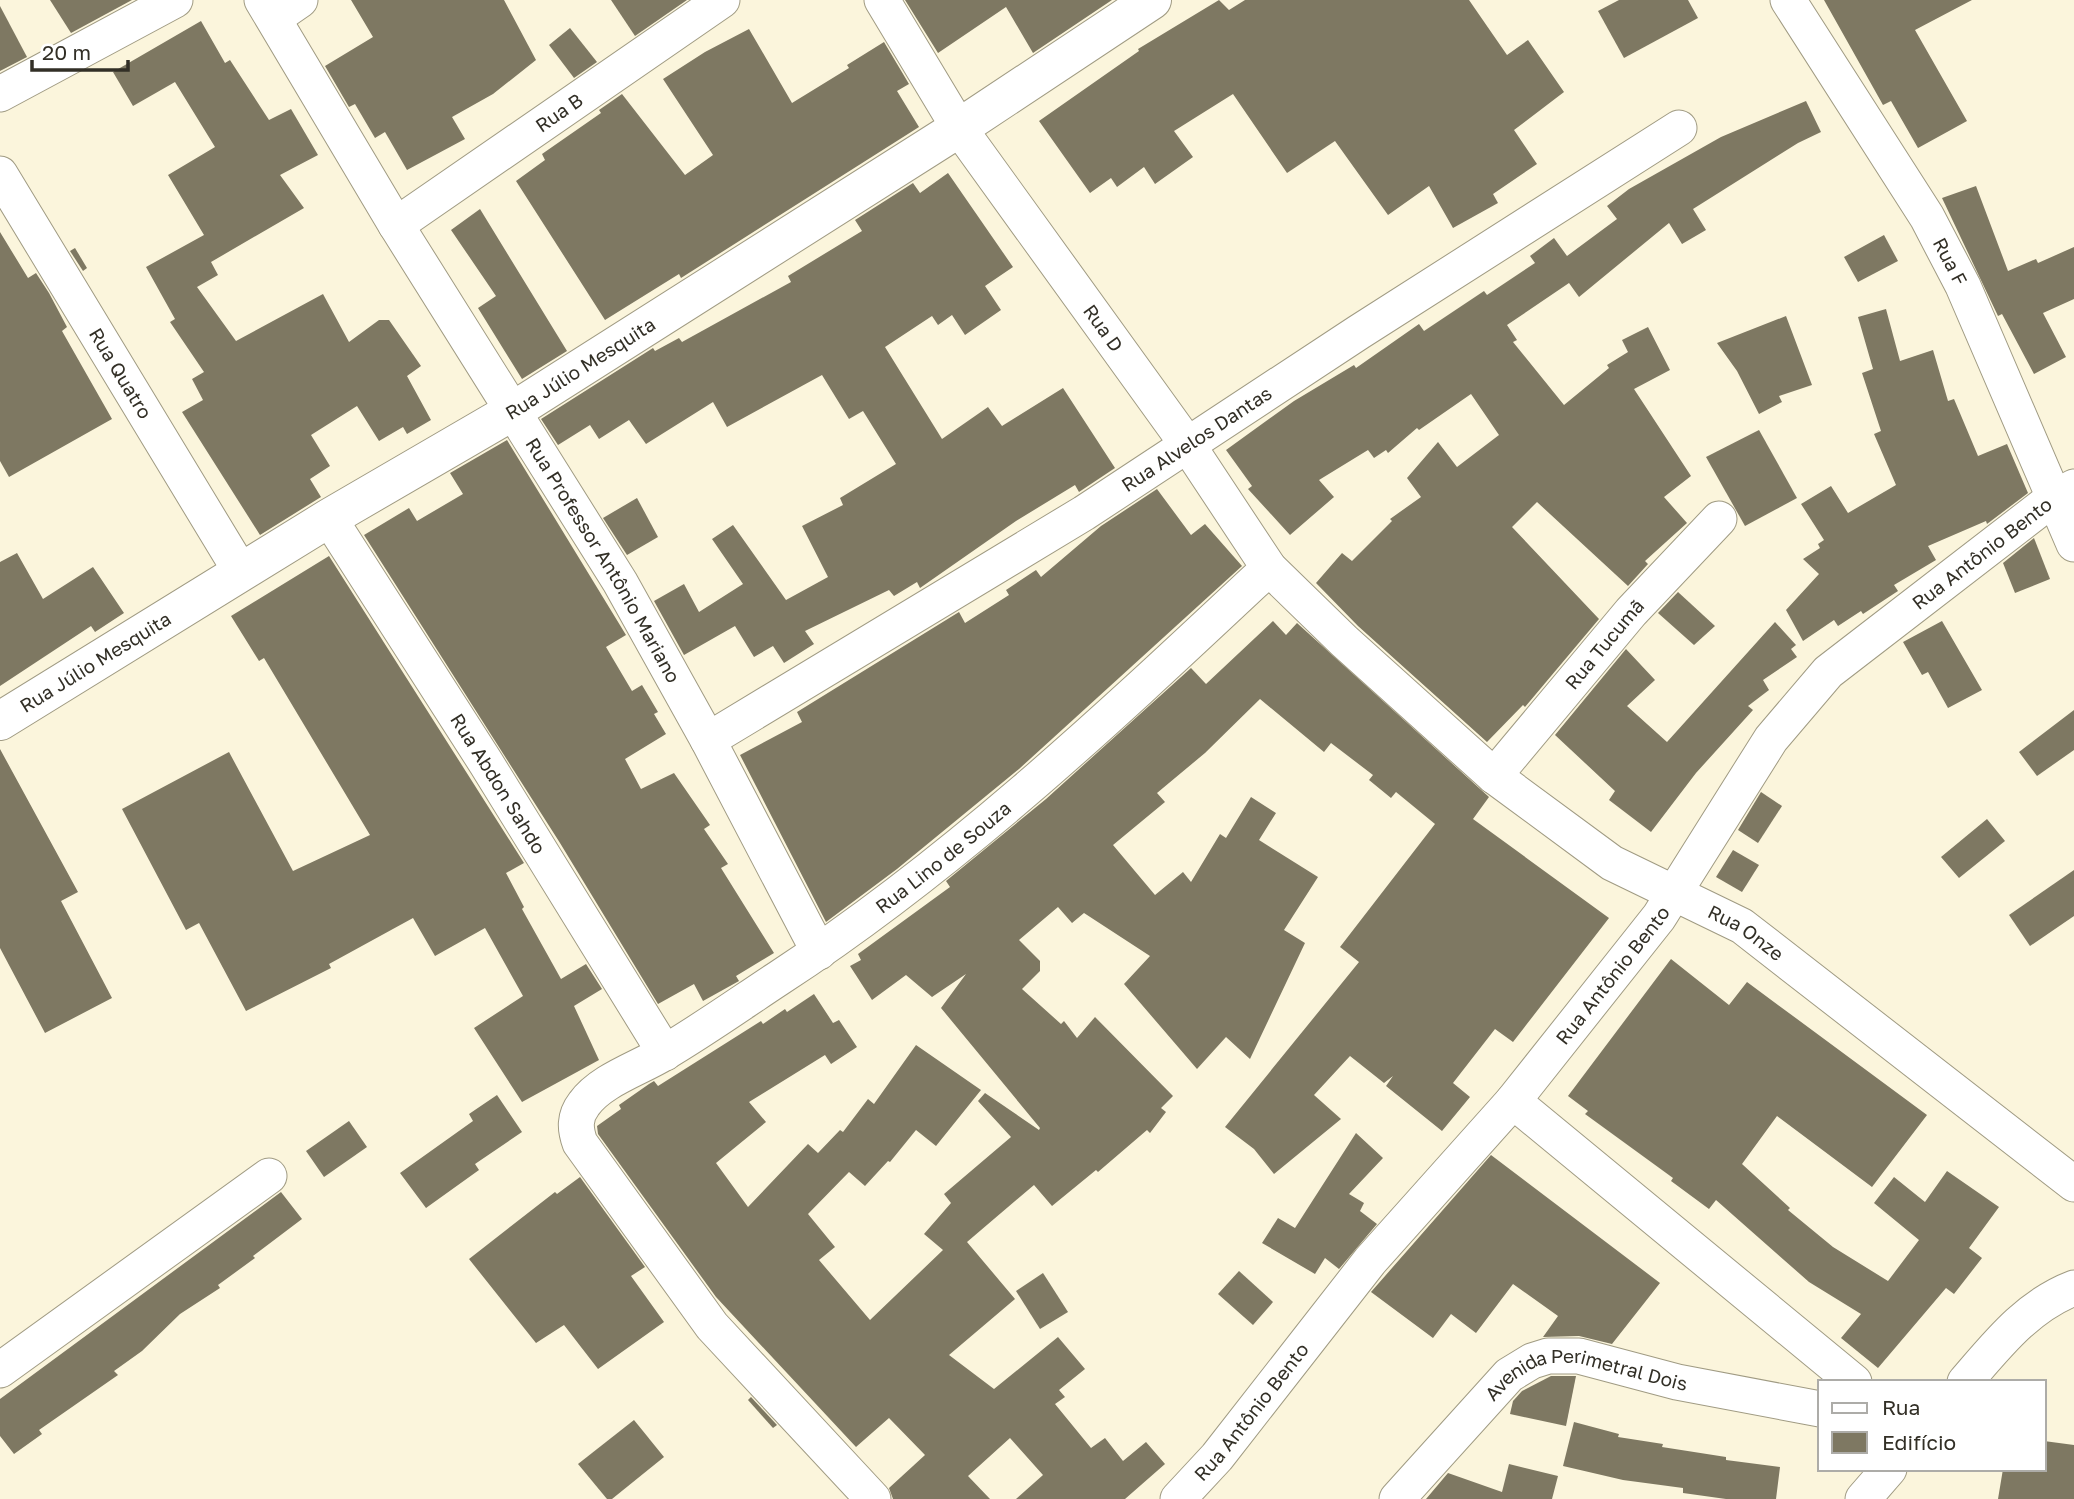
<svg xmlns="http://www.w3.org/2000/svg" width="2074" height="1499" font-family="'Golos Text',sans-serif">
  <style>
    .building { fill: #7e7862 }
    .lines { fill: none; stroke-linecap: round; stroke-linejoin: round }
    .minor-casing { stroke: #a09b83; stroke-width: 37 }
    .tertiary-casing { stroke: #a09b83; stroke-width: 40 }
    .minor { stroke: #fff; stroke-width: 35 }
    .tertiary { stroke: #fff; stroke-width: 38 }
    .labels { text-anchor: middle; stroke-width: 6; stroke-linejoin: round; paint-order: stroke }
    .street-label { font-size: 19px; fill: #322f26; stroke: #fff }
  </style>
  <rect width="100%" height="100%" fill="#fbf5dc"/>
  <!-- building -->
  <g class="building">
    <polygon points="50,0 132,0 71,33"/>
    <polygon points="351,0 504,0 536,60 493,94 452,117 465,139 407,170 385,132 375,138 355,104 349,107 325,66 373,37"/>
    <polygon points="611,0 687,0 635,36"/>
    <polygon points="905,0 1112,0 1033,53 1006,7 938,53"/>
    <polygon points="1219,0 1229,10 1245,0 1469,0 1507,55 1528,40 1564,92 1514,130 1537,164 1493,194 1498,203 1453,228 1429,186 1388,215 1335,141 1287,173 1233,94 1174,131 1193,157 1155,184 1144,167 1117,187 1111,178 1090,193 1039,121 1139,51 1138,49"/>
    <polygon points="1619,0 1688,0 1698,18 1624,58 1598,11"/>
    <polygon points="1824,0 1972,0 1915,30 1967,121 1918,148 1891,101 1883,105"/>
    <polygon points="0,6 27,57 0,71"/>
    <polygon points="201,21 225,63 230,60 269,120 291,109 318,155 280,175 304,208 211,262 218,275 197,287 236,341 323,294 349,342 379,320 389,320 421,366 407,376 431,420 407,434 403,427 379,441 357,406 311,435 330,466 310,479 321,497 260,535 182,412 203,400 192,379 204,372 170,322 175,319 146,267 204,235 168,175 215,147 175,82 133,106 113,72"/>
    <polygon points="570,28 597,62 574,78 549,45"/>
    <polygon points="749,29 792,103 849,68 847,65 884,42 909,84 897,91 919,127 681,278 679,274 605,320 516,181 545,160 542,154 601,113 599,110 622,94 685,175 713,155 663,79 705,52"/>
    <polygon points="1806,101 1821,132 1798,143 1693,209 1706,230 1682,244 1669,223 1579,297 1569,283 1507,325 1517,340 1513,342 1564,405 1609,368 1607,365 1628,352 1622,340 1648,327 1670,370 1634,389 1691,476 1664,497 1687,523 1645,561 1648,564 1628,586 1537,502 1512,527 1599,619 1525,707 1523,705 1487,742 1358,626 1316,583 1342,553 1352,561 1392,521 1390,519 1421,497 1407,478 1438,442 1457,467 1499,435 1471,394 1419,430 1417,428 1388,453 1386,450 1374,458 1368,450 1319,480 1334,497 1290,535 1248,489 1252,486 1226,450 1294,401 1354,365 1356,368 1419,324 1424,331 1484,291 1487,295 1535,263 1530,256 1554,238 1567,256 1617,219 1607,206 1629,189 1721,137"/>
    <polygon points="948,173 1013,267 985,286 1001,310 965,335 952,315 938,325 932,316 885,347 942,439 988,407 1002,426 1063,388 1115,468 1079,492 1075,485 1016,521 920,588 917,582 894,596 889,590 805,631 814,644 784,663 773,646 754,657 735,626 684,655 654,601 684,584 699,612 743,584 712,539 733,525 786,600 828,577 802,526 843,505 840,498 896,464 863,411 849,419 822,375 727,427 713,402 646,444 629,420 599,439 590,425 558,445 541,419 653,348 655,351 679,338 682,342 791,282 788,276 862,231 855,220 913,183 920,193"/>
    <polygon points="1976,186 2008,271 2036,259 2038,263 2074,247 2074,299 2043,313 2066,357 2034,374 2002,314 1998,316 1942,198"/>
    <polygon points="480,209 567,351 522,379 478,308 496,296 451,230"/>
    <polygon points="0,232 28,278 36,273 49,293 67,327 62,331 112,419 9,477 0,461"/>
    <polygon points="1884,235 1898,261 1858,282 1844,257"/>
    <polygon points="75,248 87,268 83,271 70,251"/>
    <polygon points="1886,309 1900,361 1933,350 1948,401 1954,399 1978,456 2007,444 2028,493 1987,524 1986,521 1928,546 1936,560 1894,585 1898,591 1863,614 1861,611 1838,626 1834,620 1803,641 1786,610 1819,574 1803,559 1820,548 1818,544 1824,540 1801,504 1831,486 1848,513 1896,485 1874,434 1881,431 1862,373 1873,369 1858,317"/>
    <polygon points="1786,316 1812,385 1779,396 1782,402 1759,414 1737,371 1717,343"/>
    <polygon points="1759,430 1797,498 1745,526 1706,457"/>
    <polygon points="507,440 626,635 606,647 632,691 642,685 658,712 654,714 666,734 625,759 641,789 674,773 710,825 704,829 728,864 721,868 774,953 736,976 739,981 703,1001 694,984 658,1004 560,843 364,535 409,508 417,521 463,494 450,473"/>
    <polygon points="1157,489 1191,535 1205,524 1242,566 1019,769 897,869 826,922 740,755 802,722 797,712 959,612 965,623 1009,595 1006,590 1036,570 1041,577 1101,526"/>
    <polygon points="637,498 658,537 627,555 603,518"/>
    <polygon points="2034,538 2050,579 2015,593 2003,563"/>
    <polygon points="17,553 43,599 93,567 124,613 95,632 91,626 0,686 0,562"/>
    <polygon points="329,556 524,863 506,873 524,907 522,909 561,979 586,964 602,989 574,1006 599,1060 522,1102 474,1028 523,996 485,928 435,956 413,918 329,964 331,968 246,1011 199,923 186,930 122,809 229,752 293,871 370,835 264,658 259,661 231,616"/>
    <polygon points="1678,592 1715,626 1694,645 1658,613"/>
    <polygon points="1273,621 1286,635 1297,623 1489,797 1473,819 1609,918 1513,1042 1495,1029 1453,1083 1470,1097 1442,1131 1386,1086 1393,1076 1384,1083 1350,1056 1314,1095 1341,1119 1274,1174 1254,1149 1225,1127 1359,962 1340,947 1435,824 1396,792 1391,798 1369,780 1373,775 1331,743 1324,752 1260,699 1205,753 1157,793 1165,802 1113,845 1155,895 1183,872 1191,882 1220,834 1226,838 1251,797 1276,813 1259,840 1318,877 1284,930 1305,943 1250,1059 1226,1037 1197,1069 1124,984 1150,956 1084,913 1072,923 1058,907 1019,940 1040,961 1040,971 1022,989 1061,1024 1064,1021 1077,1038 1095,1017 1173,1096 1161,1108 1166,1112 1150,1133 1147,1130 1098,1172 1096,1170 1052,1206 1034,1185 967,1242 1015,1299 949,1355 994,1389 1058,1337 1085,1369 1059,1390 1065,1397 1055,1404 1091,1448 1105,1438 1123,1461 1146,1442 1165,1464 1125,1499 1016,1499 1043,1475 1010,1438 968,1476 990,1499 893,1499 889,1488 925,1455 889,1418 856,1447 716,1297 598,1134 597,1126 621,1109 619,1105 649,1084 654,1081 658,1086 761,1021 763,1024 785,1009 787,1012 814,994 833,1023 839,1020 857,1047 831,1064 825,1055 749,1102 766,1122 716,1163 748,1207 808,1144 818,1153 840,1130 843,1132 868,1099 874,1104 916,1045 981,1090 936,1146 916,1130 890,1162 888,1161 865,1186 849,1172 808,1214 835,1247 819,1260 870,1320 943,1250 924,1234 951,1203 944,1194 1011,1137 978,1101 985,1093 1039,1130 1040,1128 941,1008 966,974 932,997 906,975 872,1000 850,966 861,960 858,954 950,887 946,881 1046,799 1191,668 1206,684"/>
    <polygon points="1942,621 1982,690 1948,708 1928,672 1922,675 1903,642"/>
    <polygon points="1775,622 1796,645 1791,649 1797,657 1763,680 1769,690 1748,706 1753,710 1696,773 1651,832 1609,800 1615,791 1555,735 1626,649 1655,680 1627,706 1667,742"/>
    <polygon points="2074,710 2074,750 2037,776 2019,752"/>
    <polygon points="0,749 78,892 61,901 112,998 45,1033 0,948"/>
    <polygon points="1761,792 1782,806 1758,843 1738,830"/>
    <polygon points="1987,819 2005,841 1959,878 1941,857"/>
    <polygon points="1733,850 1759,865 1742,892 1716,877"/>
    <polygon points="2074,870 2074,916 2030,946 2009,915"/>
    <polygon points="1671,959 1729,1005 1747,982 1927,1115 1872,1187 1777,1116 1742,1164 1790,1208 1788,1210 1833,1247 1888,1281 1919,1240 1874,1203 1894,1177 1925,1202 1947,1171 1999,1207 1969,1248 1982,1258 1954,1294 1946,1288 1878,1368 1841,1338 1861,1314 1809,1282 1716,1200 1709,1209 1671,1181 1673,1178 1585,1114 1588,1111 1568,1096"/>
    <polygon points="497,1095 522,1132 475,1164 479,1170 426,1208 400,1173 473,1121 469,1114"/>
    <polygon points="349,1121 367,1147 324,1177 306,1151"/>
    <polygon points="1356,1133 1383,1158 1349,1194 1364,1203 1360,1211 1377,1224 1339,1269 1325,1258 1315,1274 1262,1243 1278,1218 1295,1228"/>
    <polygon points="1491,1155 1660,1283 1612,1344 1579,1336 1543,1337 1558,1316 1513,1284 1476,1333 1451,1314 1433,1338 1371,1292"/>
    <polygon points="580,1177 645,1267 631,1276 664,1322 598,1369 564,1325 536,1343 469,1259 555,1192 557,1194"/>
    <polygon points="281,1192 302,1219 253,1256 255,1258 218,1285 220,1288 180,1314 142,1351 114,1371 118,1375 39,1430 42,1434 14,1454 0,1436 0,1399"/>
    <polygon points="1239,1271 1273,1302 1253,1325 1218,1294"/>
    <polygon points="1043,1273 1068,1312 1040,1329 1016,1291"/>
    <polygon points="1551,1376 1576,1376 1566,1426 1510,1414 1513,1401 1522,1391"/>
    <polygon points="751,1397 777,1425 773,1428 748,1400"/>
    <polygon points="634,1420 664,1457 612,1499 607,1499 578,1464"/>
    <polygon points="1574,1422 1619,1434 1618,1437 1663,1444 1662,1447 1726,1457 1726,1460 1780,1467 1776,1499 1726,1499 1683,1493 1683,1488 1623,1480 1563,1466"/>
    <polygon points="2044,1441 2074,1445 2074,1499 1998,1499 2003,1469 2044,1469"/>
    <polygon points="1509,1464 1558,1476 1552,1499 1426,1499 1448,1473 1502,1492"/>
  </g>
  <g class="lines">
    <!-- minor casing -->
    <g class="minor-casing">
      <g id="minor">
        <path id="s1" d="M262 0 396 225 620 582 708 740 819 952"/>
        <path id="s2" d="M882 0 959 128 1187 444 1269 568 1344 641 1494 776 1612 863 1742 926 2074 1184"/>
        <path id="s3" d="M1788 0 1927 217 1963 286 2074 544"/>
        <polyline points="274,18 300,0"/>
        <polyline points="0,94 175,0"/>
        <path id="s4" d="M0 174 241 572"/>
        <path id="s5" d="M396 225 722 0"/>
        <path id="s6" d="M329 518 486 763 665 1053"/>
        <path id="s7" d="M708 740 1084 513 1359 332 1679 128"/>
        <path id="s8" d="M1494 776 1631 612 1719 519"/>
        <polyline points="1513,1101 1854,1382"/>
        <polyline points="0,1370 269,1176"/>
        <path d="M1965 1382C1997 1345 2027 1306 2074 1288"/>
        <path id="s9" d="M873 1499 712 1326 580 1143C575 1129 574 1117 584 1104 601 1080 640 1068 664 1053 703 1030 741 1003 779 978 958 861 1113 714 1269 568"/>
        <path id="s10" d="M1178 1499 1217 1457 1370 1261 1513 1101 1659 917 1771 739 1828 672 2055 497 2074 487"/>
        <path id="s11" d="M1397 1499 1509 1375 1532 1361 1548 1356H1579L1677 1382 1820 1409"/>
        <polyline points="1863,1499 1889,1469"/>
      </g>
    </g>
    <!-- tertiary casing -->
    <g class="tertiary-casing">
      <g id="tertiary">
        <path id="s12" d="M0 721 329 518 513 411 959 128 1152 0"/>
      </g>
    </g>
    <!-- minor -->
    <use href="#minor" class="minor"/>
    <!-- tertiary -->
    <use href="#tertiary" class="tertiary"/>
  </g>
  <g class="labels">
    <!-- street labels -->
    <g class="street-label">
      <text dy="7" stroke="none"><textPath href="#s5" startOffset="198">Rua B</textPath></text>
      <text dy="7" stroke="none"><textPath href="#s3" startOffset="308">Rua F</textPath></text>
      <text dy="7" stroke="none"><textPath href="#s2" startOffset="396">Rua D</textPath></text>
      <text dy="7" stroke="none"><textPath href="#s12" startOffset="679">Rua Júlio Mesquita</textPath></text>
      <text dy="7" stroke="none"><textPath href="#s4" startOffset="233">Rua Quatro</textPath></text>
      <text dy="7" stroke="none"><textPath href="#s7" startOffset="574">Rua Alvelos Dantas</textPath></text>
      <text dy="7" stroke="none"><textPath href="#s10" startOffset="1248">Rua Antônio Bento</textPath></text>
      <text dy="7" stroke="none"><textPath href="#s1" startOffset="656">Rua Professor Antônio Mariano</textPath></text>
      <text dy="7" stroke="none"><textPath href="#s8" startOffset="172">Rua Tucumã</textPath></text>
      <text dy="7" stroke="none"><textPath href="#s12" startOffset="112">Rua Júlio Mesquita</textPath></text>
      <text dy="7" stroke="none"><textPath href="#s6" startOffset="315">Rua Abdon Sahdo</textPath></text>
      <text dy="7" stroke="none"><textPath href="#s9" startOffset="940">Rua Lino de Souza</textPath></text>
      <text dy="7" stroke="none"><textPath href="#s2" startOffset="1292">Rua Onze</textPath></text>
      <text dy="7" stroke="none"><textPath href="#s10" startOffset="681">Rua Antônio Bento</textPath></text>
      <text dy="7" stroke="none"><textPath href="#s11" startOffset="245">Avenida Perimetral Dois</textPath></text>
      <text dy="7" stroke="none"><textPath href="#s10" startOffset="114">Rua Antônio Bento</textPath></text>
    </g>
  </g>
  <!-- legend -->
  <rect x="1818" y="1380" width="228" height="91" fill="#ffffff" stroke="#adaca8" stroke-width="2"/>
  <rect x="1832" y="1403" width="35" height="10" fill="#ffffff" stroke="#adaca8" stroke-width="2"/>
  <text x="1882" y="1415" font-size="21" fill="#322f26">Rua</text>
  <rect x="1832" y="1432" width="35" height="21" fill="#7e7862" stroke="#adaca8" stroke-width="2"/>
  <text x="1882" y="1450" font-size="21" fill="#322f26">Edifício</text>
  <!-- scale -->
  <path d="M32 60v10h96v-10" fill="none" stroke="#322f26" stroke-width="3.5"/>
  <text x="42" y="60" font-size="21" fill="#322f26" stroke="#ffffff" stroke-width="5" paint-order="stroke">20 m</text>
</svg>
